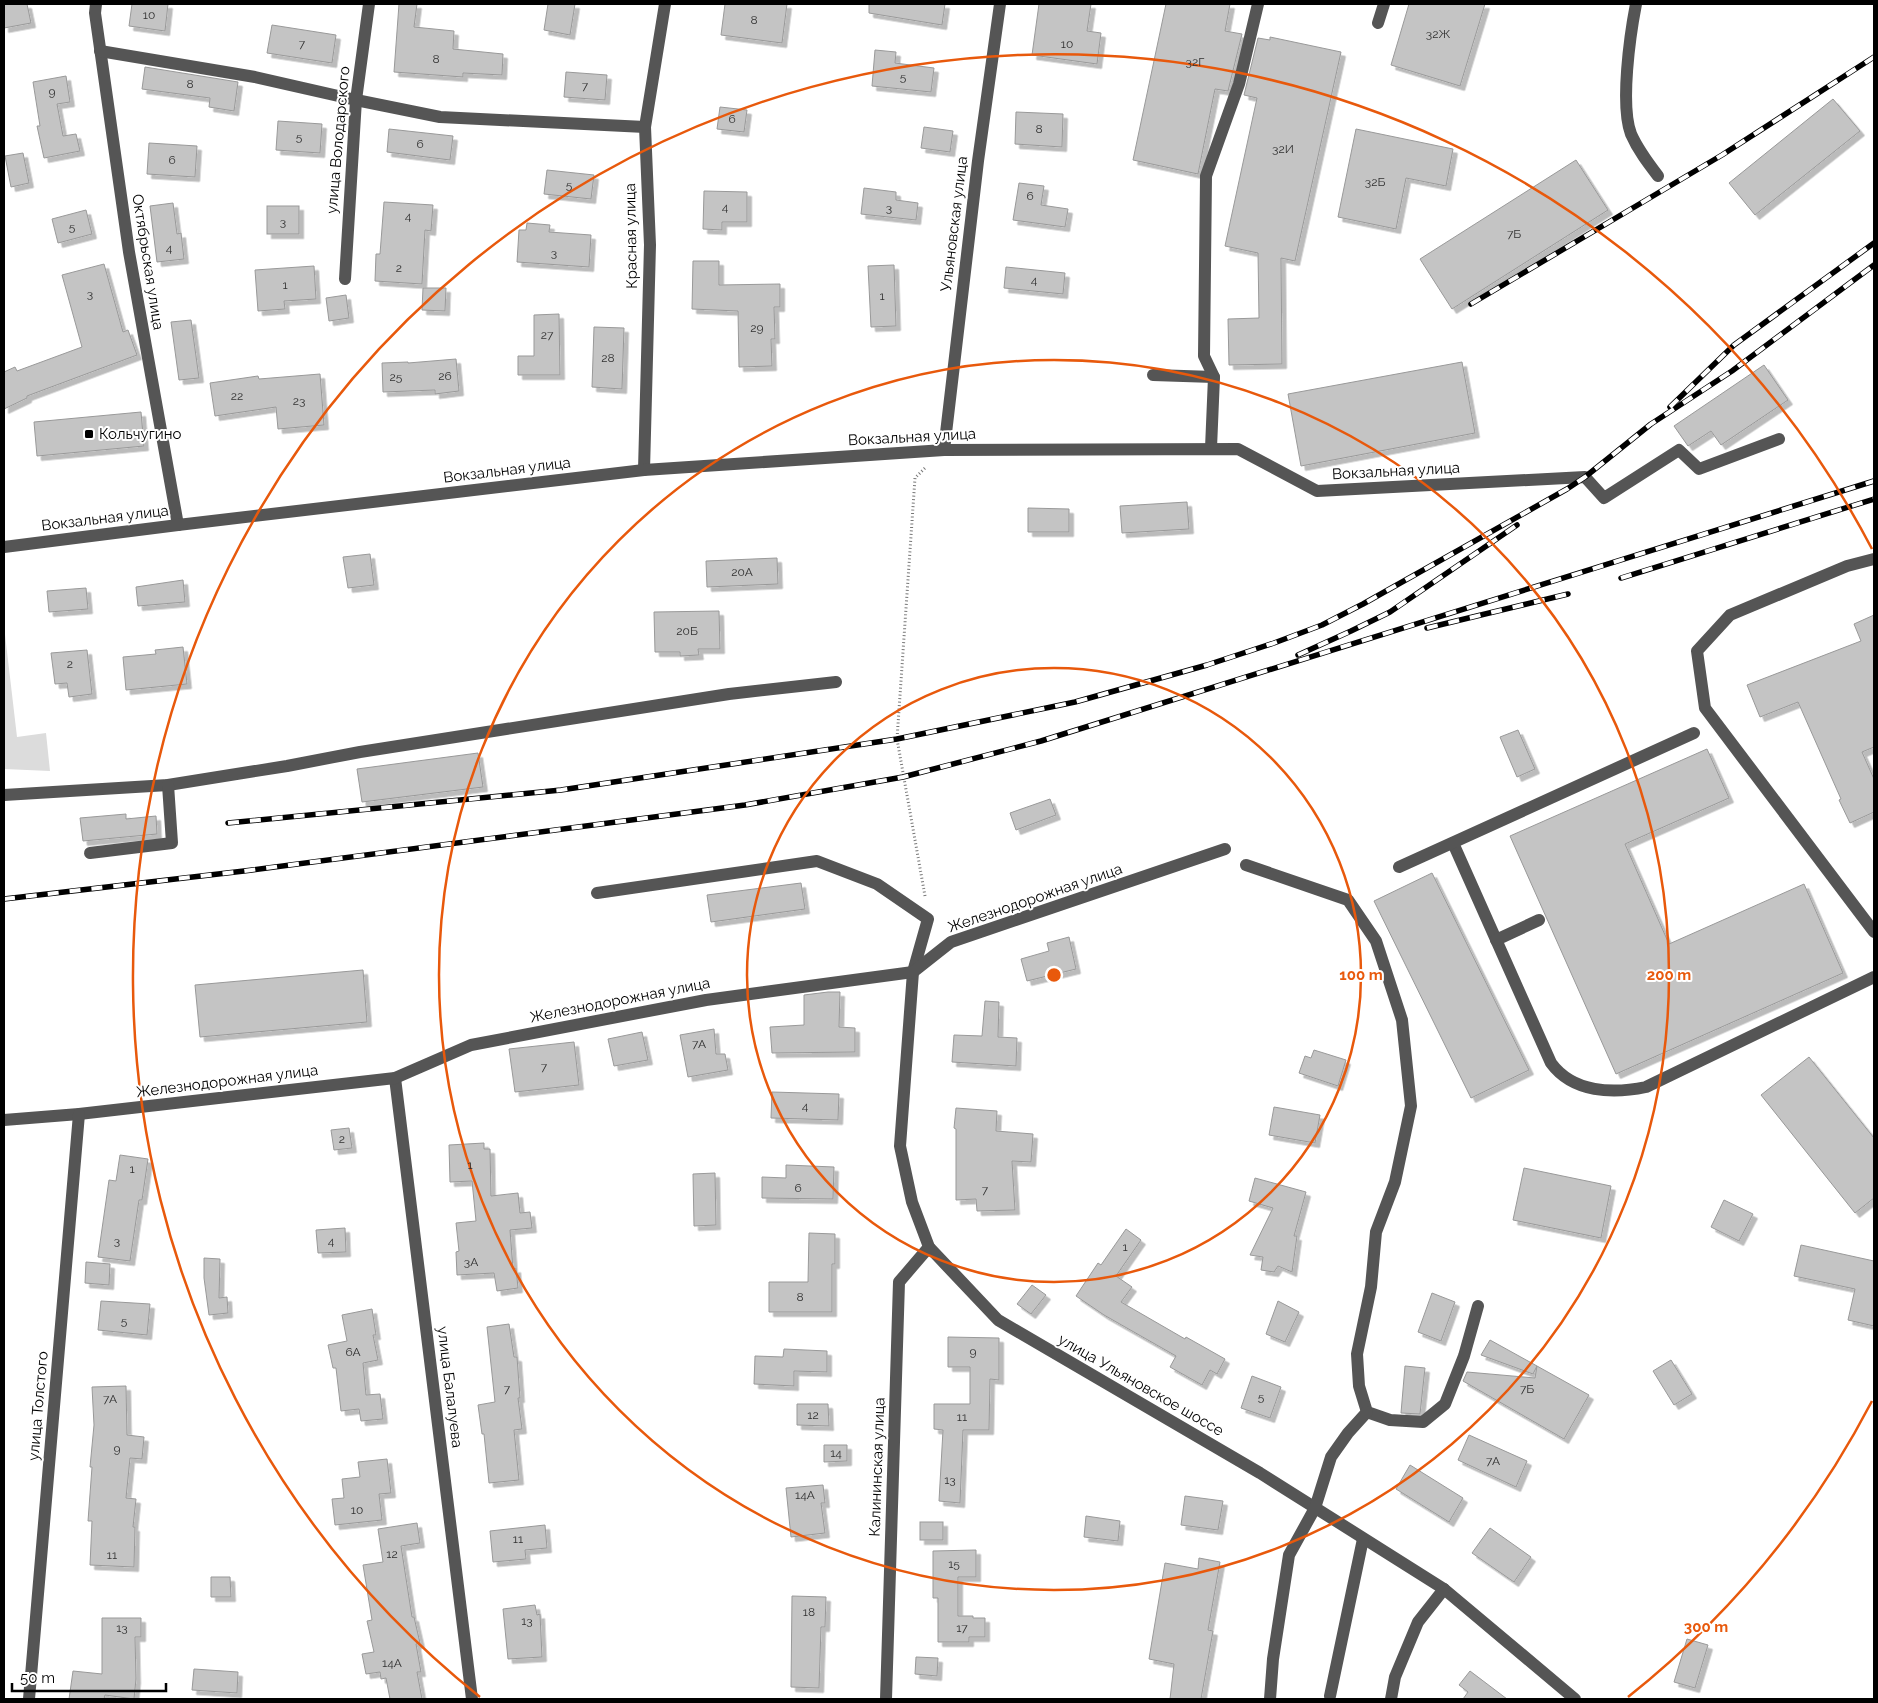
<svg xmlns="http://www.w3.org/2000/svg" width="1878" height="1703" font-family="Raleway,sans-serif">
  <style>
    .green { fill: #dcdcdc }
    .building { fill: #c4c4c4; stroke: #999; filter: url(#shadow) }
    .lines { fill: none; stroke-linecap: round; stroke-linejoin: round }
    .path { stroke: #777; stroke-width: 3; stroke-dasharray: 1 2.5; stroke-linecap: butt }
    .minor { stroke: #555; stroke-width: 12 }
    .rail-casing { stroke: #000; stroke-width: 5.5 }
    .rail { stroke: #fff; stroke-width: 4; stroke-dasharray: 11; stroke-linecap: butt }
    .ring { fill: none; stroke: #e8590c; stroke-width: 2.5 }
    .poi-dot { fill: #000; stroke: #fff; stroke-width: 2 }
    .labels { text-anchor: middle; stroke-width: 4; stroke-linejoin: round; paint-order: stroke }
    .number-label { font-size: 12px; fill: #313131 }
    .street-label { font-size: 15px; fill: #000; stroke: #fff }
    .poi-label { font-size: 15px; fill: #000; stroke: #fff; text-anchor: start }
    .centre { fill: #e8590c; stroke: #fff; stroke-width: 2.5 }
    .ring-label { font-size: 15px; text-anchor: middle; font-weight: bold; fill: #e8590c; stroke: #fff; stroke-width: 4; stroke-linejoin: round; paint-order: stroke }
  </style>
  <defs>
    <filter id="shadow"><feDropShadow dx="4.5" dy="4.5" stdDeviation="0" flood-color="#0004"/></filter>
  </defs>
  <rect width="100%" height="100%" fill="#fff"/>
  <!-- green -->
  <polygon class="green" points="4,626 17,737 46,733 50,771 4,769"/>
  <!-- building -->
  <g class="building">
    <polygon points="4,4 27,4 31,23 4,28"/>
    <polygon points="132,4 168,4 165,31 129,26"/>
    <polygon points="399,4 417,4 414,27 454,31 453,49 503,54 502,75 463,73 463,77 394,72"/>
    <polygon points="548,4 575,4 570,35 544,30"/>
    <polygon points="725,4 787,4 782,43 721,35"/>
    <polygon points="869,4 945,4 942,25 869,13"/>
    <polygon points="1039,4 1091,4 1087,31 1101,33 1097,64 1032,55"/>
    <polygon points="1166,4 1230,4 1225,31 1242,34 1228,91 1215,89 1198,174 1133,160"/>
    <polygon points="1409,4 1485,4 1460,86 1391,65"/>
    <polygon points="272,25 336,35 332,63 267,53"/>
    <polygon points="1270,37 1341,52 1295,261 1281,258 1282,364 1229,365 1228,319 1259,318 1258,253 1225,246 1257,98 1244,95 1258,38 1270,40"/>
    <polygon points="875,50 896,52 895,63 934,68 931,92 872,86"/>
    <polygon points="145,67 238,82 234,111 209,107 210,98 142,89"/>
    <polygon points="566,72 607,75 605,100 564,97"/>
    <polygon points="66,76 70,102 57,104 63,136 76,134 80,151 44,158 37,126 40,126 33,82"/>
    <polygon points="1833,99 1860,131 1755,215 1729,183"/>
    <polygon points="720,107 747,110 744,132 717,129"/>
    <polygon points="1016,112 1063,114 1062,147 1015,144"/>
    <polygon points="278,121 322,124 320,153 276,150"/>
    <polygon points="924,127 953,131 950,152 921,148"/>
    <polygon points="389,129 453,136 450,160 387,152"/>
    <polygon points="1356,129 1453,149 1446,186 1406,178 1396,229 1338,217"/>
    <polygon points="149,143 197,146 195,177 147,174"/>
    <polygon points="23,153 29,183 11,187 5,156"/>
    <polygon points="1576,160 1608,210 1452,309 1420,259"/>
    <polygon points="547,170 594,175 591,199 544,194"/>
    <polygon points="1019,183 1044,186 1041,205 1068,209 1065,227 1013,220"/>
    <polygon points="864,188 896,192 896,200 918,203 916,220 861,214"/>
    <polygon points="704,191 747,192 747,222 722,222 722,230 703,229"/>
    <polygon points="384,202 433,205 431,231 425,230 422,284 375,281 376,254 380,254"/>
    <polygon points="173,203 177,234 181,233 184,259 157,262 150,206"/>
    <rect x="267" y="206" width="32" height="28"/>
    <polygon points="86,210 92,234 58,243 52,219"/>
    <polygon points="527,223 550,225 549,232 591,235 589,267 517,262 519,230 526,230"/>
    <polygon points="693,261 719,261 719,285 780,284 780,307 774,307 775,339 771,339 772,366 739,367 738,311 692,309"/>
    <polygon points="104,264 123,332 128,330 137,355 27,396 27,398 4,409 4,372 15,367 17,371 82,347 62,275"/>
    <polygon points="894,265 896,326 871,327 868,266"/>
    <polygon points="314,266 316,299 284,301 285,309 258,311 255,270"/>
    <polygon points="1006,267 1065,273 1063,294 1004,288"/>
    <polygon points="423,288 446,288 445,311 422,310"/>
    <polygon points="346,295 349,318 329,321 326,298"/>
    <polygon points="559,314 560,375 518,375 518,356 534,356 534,315"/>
    <polygon points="191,320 199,378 179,380 171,322"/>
    <polygon points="594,327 624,328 622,389 592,387"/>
    <polygon points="456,359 459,391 435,394 435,390 383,392 382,363 408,362 408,363"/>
    <polygon points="1462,362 1475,433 1301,466 1288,394"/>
    <polygon points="1764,365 1788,400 1721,445 1711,431 1688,446 1674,426"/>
    <polygon points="320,374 324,425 278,429 276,407 215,416 210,383 258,376 259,379"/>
    <polygon points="141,412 144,446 37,456 34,422"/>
    <polygon points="1187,502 1189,529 1122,533 1120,506"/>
    <polygon points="1028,508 1069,509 1069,532 1028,532"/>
    <polygon points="370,554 374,585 348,588 343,557"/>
    <polygon points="777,558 778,584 707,587 706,561"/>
    <polygon points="183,580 185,602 138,606 136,587"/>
    <polygon points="86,588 88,609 49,612 47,591"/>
    <polygon points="719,611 720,649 698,649 699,655 680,656 680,652 655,652 654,612"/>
    <polygon points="1874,615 1874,747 1862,752 1874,779 1874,812 1850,823 1839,800 1841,799 1798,702 1760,717 1747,685 1861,641 1854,624"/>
    <polygon points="183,647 187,684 126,690 123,657 156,654 155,650"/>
    <polygon points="87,650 92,694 69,697 67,683 55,684 51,653"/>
    <polygon points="1518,730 1535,769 1517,777 1500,737"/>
    <polygon points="1707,749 1729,798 1625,844 1669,944 1804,884 1843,973 1616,1074 1510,836"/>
    <polygon points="478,753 483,787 362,802 357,769"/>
    <polygon points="1050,799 1056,815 1016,830 1010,813"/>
    <polygon points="126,814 126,819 156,816 157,834 83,841 80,818"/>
    <polygon points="1432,873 1529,1070 1471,1098 1374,901"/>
    <polygon points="801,883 805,909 711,922 707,895"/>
    <polygon points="1069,937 1076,969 1027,981 1021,959 1049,951 1047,943"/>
    <polygon points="363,970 367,1022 200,1037 195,985"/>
    <polygon points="828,992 840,992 839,1027 855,1028 855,1052 772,1053 770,1027 804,1025 804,995"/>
    <polygon points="985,1001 999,1002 998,1037 1017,1038 1016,1066 952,1062 954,1035 982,1036"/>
    <polygon points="714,1029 716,1054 725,1054 728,1070 688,1077 680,1035"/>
    <polygon points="642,1032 648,1060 614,1066 608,1039"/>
    <polygon points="574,1042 579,1085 515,1092 509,1049"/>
    <polygon points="1314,1050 1346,1060 1338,1086 1299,1073 1305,1056 1311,1058"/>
    <polygon points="1809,1057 1874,1138 1874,1198 1855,1213 1761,1095"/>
    <polygon points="772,1092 839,1094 838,1120 771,1118"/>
    <polygon points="1274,1107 1320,1115 1315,1143 1269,1135"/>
    <polygon points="956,1108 997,1111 996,1131 1033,1134 1031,1162 1012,1161 1015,1210 977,1211 976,1199 956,1200 956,1129 954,1128"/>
    <polygon points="349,1128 352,1148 334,1150 331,1130"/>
    <polygon points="484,1143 484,1149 490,1149 491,1196 518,1193 520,1213 530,1212 532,1228 510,1230 513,1269 516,1268 518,1288 497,1291 494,1273 457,1275 456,1252 459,1251 456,1223 476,1221 472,1181 450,1182 449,1145"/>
    <polygon points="120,1155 148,1159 142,1200 139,1200 130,1261 98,1257 109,1180 116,1181"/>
    <polygon points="786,1165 834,1167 833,1199 762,1198 762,1177 786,1178"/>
    <polygon points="1524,1168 1611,1186 1601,1238 1513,1220"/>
    <polygon points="715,1173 716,1225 694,1226 693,1174"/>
    <polygon points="1255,1178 1306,1192 1294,1236 1297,1236 1292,1272 1278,1266 1274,1272 1261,1270 1263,1257 1250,1255 1273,1208 1249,1201"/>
    <polygon points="1724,1200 1753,1214 1739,1241 1711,1227"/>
    <polygon points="345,1228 346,1252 318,1253 316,1230"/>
    <polygon points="1126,1229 1141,1240 1116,1276 1132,1287 1121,1302 1185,1339 1186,1337 1225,1359 1217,1374 1210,1370 1202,1385 1170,1367 1176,1356 1104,1315 1076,1296 1098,1263 1101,1265"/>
    <polygon points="809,1233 835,1234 835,1264 832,1264 832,1312 769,1312 769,1282 808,1282"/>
    <polygon points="1801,1245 1874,1261 1874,1326 1848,1320 1855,1289 1794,1276"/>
    <polygon points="204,1258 220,1259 219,1298 227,1297 228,1313 209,1315 204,1278"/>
    <polygon points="86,1262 110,1264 109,1285 85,1283"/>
    <polygon points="1032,1285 1046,1295 1031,1314 1017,1304"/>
    <polygon points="1432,1293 1455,1302 1441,1341 1418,1332"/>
    <polygon points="101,1301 150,1304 147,1335 98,1330"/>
    <polygon points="1278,1301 1299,1312 1285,1342 1266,1334"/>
    <polygon points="372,1309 376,1335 373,1335 378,1360 363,1363 366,1395 380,1394 383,1419 361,1421 359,1409 341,1411 336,1368 333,1368 328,1345 347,1341 342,1315"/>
    <polygon points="509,1324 514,1357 517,1357 520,1398 518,1398 522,1429 514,1430 519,1480 489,1483 484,1434 482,1434 478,1405 495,1402 487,1327"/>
    <polygon points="948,1337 999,1338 999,1380 990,1379 989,1430 963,1430 960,1503 939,1501 943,1430 934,1429 934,1404 970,1404 970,1367 948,1367"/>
    <polygon points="1490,1340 1537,1366 1533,1374 1481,1355"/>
    <polygon points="784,1349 827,1351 827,1372 794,1371 794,1386 754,1384 755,1356 783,1357"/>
    <polygon points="1671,1360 1692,1394 1674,1405 1653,1371"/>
    <polygon points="1405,1366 1425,1368 1420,1414 1401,1413"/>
    <polygon points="1537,1366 1589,1395 1564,1439 1463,1381 1467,1372 1535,1378"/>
    <polygon points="1252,1376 1281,1387 1270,1418 1241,1408"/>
    <polygon points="126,1386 127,1435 144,1437 142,1459 130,1458 126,1498 136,1499 133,1527 135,1527 134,1567 90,1565 92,1521 88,1521 92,1467 90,1467 94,1425 92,1387"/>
    <polygon points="797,1404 828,1404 829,1426 797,1425"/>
    <polygon points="1469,1435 1527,1461 1516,1487 1458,1460"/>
    <polygon points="824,1445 847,1445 847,1461 824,1462"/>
    <polygon points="387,1459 391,1493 379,1494 382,1520 335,1525 332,1499 344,1498 342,1479 360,1477 358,1462"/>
    <polygon points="1410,1465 1463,1498 1449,1522 1396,1489"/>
    <polygon points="823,1485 825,1503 821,1503 825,1533 791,1537 786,1488"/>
    <polygon points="1185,1496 1223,1501 1218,1530 1181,1525"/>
    <polygon points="1086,1516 1120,1521 1118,1541 1084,1537"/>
    <rect x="920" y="1522" width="23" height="18"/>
    <polygon points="417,1523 420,1543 401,1546 412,1617 414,1617 420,1643 416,1644 421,1672 417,1672 422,1699 390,1699 386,1678 381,1679 380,1672 366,1674 362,1654 374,1652 367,1621 372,1620 363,1565 383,1562 378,1529"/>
    <polygon points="545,1525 547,1548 525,1550 526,1559 493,1562 490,1531"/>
    <polygon points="1490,1528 1531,1557 1514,1582 1472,1553"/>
    <polygon points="976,1550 976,1577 958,1577 958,1616 973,1616 973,1618 985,1618 985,1637 969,1637 969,1642 938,1642 938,1598 933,1598 933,1551"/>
    <polygon points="1199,1558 1220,1562 1208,1630 1213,1631 1201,1699 1170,1699 1174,1664 1149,1659 1165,1563 1198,1569"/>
    <polygon points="211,1577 230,1577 231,1597 211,1597"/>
    <polygon points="792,1596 826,1597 825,1627 821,1627 819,1688 791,1687"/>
    <polygon points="535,1605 537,1615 540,1614 542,1657 508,1659 503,1609"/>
    <polygon points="102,1618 141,1618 141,1637 135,1637 136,1679 134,1699 105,1695 104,1699 69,1699 73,1671 102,1674"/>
    <polygon points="1687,1639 1708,1645 1695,1688 1674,1682"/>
    <polygon points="916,1657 938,1658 937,1676 915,1674"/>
    <polygon points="194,1669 238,1672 237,1693 192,1690"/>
    <polygon points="1470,1671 1507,1699 1463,1699 1468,1692 1459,1685"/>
  </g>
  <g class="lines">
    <!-- path -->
    <polyline class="path" points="925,896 897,739 915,478 926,467"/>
    <!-- minor -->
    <g class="minor">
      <polyline points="96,4 95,13 129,252 178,525"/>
      <path d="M1636 4C1630 35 1620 105 1631 134 1638 150 1648 163 1658 176"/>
      <polyline points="1378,23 1384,4"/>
      <polyline points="100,51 255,77 356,100 440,117 645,127"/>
      <polyline points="345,279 356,100 369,4"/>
      <polyline points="1153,375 1214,377"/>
      <polyline points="1211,448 1214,377 1204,356 1206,176 1239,84 1258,4"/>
      <polyline points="944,450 978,161 1000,4"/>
      <polyline points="644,470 650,245 645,127 665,4"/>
      <polyline points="4,547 178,525 644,470 944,450 1238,449 1317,491 1585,477 1604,498 1679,450 1699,469 1779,439"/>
      <polyline points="1874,559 1847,566 1730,615 1697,651 1705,708 1874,932"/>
      <polyline points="4,795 168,785 287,766 360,752 729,694 836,682"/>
      <path d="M1453 843 1551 1063C1573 1093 1613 1094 1646 1087L1874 977"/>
      <polyline points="90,853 172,843 168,785"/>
      <polyline points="1246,865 1348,900 1376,941 1402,1020 1411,1106 1395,1182 1376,1232 1371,1287 1357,1354 1359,1386 1367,1412 1390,1420 1423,1422 1445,1404 1464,1356 1478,1306"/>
      <polyline points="1399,867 1694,733"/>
      <polyline points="597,893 817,861 877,884 928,919 913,972 900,1146 912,1202 929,1247 998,1320 1260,1473 1444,1589 1575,1699"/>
      <polyline points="1496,940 1539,920"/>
      <polyline points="395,1078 472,1699"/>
      <polyline points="4,1120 79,1114 395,1078 471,1045 706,1000 913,972 951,942 1225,849"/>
      <polyline points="1330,1696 1363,1539"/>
      <polyline points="29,1699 79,1114"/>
      <polyline points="886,1699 899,1282 929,1247"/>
      <polyline points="1270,1699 1273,1659 1289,1555 1315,1508 1331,1457 1348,1433 1367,1412"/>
      <polyline points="1391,1699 1395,1677 1418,1622 1444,1589"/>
    </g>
    <!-- rail casing -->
    <g class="rail-casing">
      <g id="rail">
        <polyline points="1471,304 1722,155 1874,57"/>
        <polyline points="1670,407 1734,345 1874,243"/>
        <polyline points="1621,578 1874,499"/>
        <polyline points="1427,628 1568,594"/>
        <polyline points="1298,655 1351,631 1390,612 1517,525"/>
        <polyline points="228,823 561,790 897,739 1075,702 1207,665 1274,643 1322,625 1363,604 1567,489 1585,477 1651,424 1732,371 1874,265"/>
        <polyline points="4,899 244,871 745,805 903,777 1041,741 1874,481"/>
      </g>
    </g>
    <!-- rail -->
    <use href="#rail" class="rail"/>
  </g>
  <!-- distance rings -->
  <g class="ring">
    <circle cx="1054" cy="975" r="307"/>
    <circle cx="1054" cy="975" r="615"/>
    <path d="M1872 1401A922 922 0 0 1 1628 1697M480 1697A922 922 0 1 1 1872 549"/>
  </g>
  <!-- markers -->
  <rect class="poi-dot" x="84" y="429" width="10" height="10" rx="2.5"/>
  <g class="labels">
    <!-- number labels -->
    <g class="number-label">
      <text x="149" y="19">10</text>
      <text x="754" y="24">8</text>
      <text x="1438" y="38">32Ж</text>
      <text x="302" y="48">7</text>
      <text x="1067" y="48">10</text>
      <text x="436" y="63">8</text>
      <text x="1195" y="66">32Г</text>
      <text x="903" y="81">5</text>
      <text x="190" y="88">8</text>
      <text x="585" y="90">7</text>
      <text x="52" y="96">9</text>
      <text x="732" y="123">6</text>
      <text x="1039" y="133">8</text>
      <text x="299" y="141">5</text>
      <text x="420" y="148">6</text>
      <text x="1283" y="153">32И</text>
      <text x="172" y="164">6</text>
      <text x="1375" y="186">32Б</text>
      <text x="569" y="189">5</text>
      <text x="1030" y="200">6</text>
      <text x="725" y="211">4</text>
      <text x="889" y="212">3</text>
      <text x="408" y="220">4</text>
      <text x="283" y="226">3</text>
      <text x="72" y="231">5</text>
      <text x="1514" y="238">7Б</text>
      <text x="169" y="252">4</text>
      <text x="554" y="257">3</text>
      <text x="399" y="272">2</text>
      <text x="1034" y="284">4</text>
      <text x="285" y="289">1</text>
      <text x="90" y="298">3</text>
      <text x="882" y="300">1</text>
      <text x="757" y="332">29</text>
      <text x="547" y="339">27</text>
      <text x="608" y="362">28</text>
      <text x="445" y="380">26</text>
      <text x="396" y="381">25</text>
      <text x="237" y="400">22</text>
      <text x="299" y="405">23</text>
      <text x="742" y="576">20А</text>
      <text x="687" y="635">20Б</text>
      <text x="70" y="668">2</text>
      <text x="699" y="1048">7А</text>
      <text x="544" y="1071">7</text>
      <text x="805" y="1110">4</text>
      <text x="342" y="1143">2</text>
      <text x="470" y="1169">1</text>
      <text x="132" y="1173">1</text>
      <text x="798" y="1192">6</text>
      <text x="985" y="1194">7</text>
      <text x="117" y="1245">3</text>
      <text x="331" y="1245">4</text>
      <text x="1125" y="1251">1</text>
      <text x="471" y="1266">3А</text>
      <text x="800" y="1301">8</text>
      <text x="124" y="1325">5</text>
      <text x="353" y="1356">6А</text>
      <text x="973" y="1356">9</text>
      <text x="507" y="1393">7</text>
      <text x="1527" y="1393">7Б</text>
      <text x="1261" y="1401">5</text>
      <text x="110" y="1403">7А</text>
      <text x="813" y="1419">12</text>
      <text x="962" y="1421">11</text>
      <text x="117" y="1453">9</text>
      <text x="836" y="1457">14</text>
      <text x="1493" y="1465">7А</text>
      <text x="950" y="1484">13</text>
      <text x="805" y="1499">14А</text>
      <text x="357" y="1514">10</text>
      <text x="518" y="1543">11</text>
      <text x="392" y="1558">12</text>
      <text x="112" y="1559">11</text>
      <text x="954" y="1568">15</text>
      <text x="809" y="1616">18</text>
      <text x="527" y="1625">13</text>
      <text x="122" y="1632">13</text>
      <text x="962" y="1632">17</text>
      <text x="392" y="1667">14А</text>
    </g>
    <!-- street labels -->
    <g class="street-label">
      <text transform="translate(338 140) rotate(-85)" y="5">улица Володарского</text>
      <text transform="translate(954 224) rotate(-83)" y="5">Ульяновская улица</text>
      <text transform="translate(631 236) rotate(-91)" y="5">Красная улица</text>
      <text transform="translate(148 262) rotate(81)" y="5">Октябрьская улица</text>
      <text transform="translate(912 437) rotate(-3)" y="5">Вокзальная улица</text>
      <text transform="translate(507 470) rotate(-7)" y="5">Вокзальная улица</text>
      <text transform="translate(1396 471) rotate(-3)" y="5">Вокзальная улица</text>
      <text transform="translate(105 518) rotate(-7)" y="5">Вокзальная улица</text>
      <text transform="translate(1035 898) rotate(-19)" y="5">Железнодорожная улица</text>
      <text transform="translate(620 1000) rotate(-11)" y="5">Железнодорожная улица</text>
      <text transform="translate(227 1081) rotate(-7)" y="5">Железнодорожная улица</text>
      <text transform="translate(1141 1385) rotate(30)" y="5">улица Ульяновское шоссе</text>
      <text transform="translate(450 1387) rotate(83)" y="5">улица Балалуева</text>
      <text transform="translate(38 1406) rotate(-85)" y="5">улица Толстого</text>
      <text transform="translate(877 1467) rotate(-88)" y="5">Калининская улица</text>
    </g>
    <!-- poi labels -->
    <g class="poi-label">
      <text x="99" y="439">Кольчугино</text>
    </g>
  </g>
  <circle cx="1054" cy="975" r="8" class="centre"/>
  <g class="ring-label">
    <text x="1361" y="980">100 m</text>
    <text x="1669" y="980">200 m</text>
    <text x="1706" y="1632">300 m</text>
  </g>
  <!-- border -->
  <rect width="1878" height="1703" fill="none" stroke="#000000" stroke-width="10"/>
  <!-- scale -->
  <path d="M12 1683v8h154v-8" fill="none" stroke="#000000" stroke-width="2.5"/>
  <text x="20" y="1683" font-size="15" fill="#000000" stroke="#ffffff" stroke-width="4" paint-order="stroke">50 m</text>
</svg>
